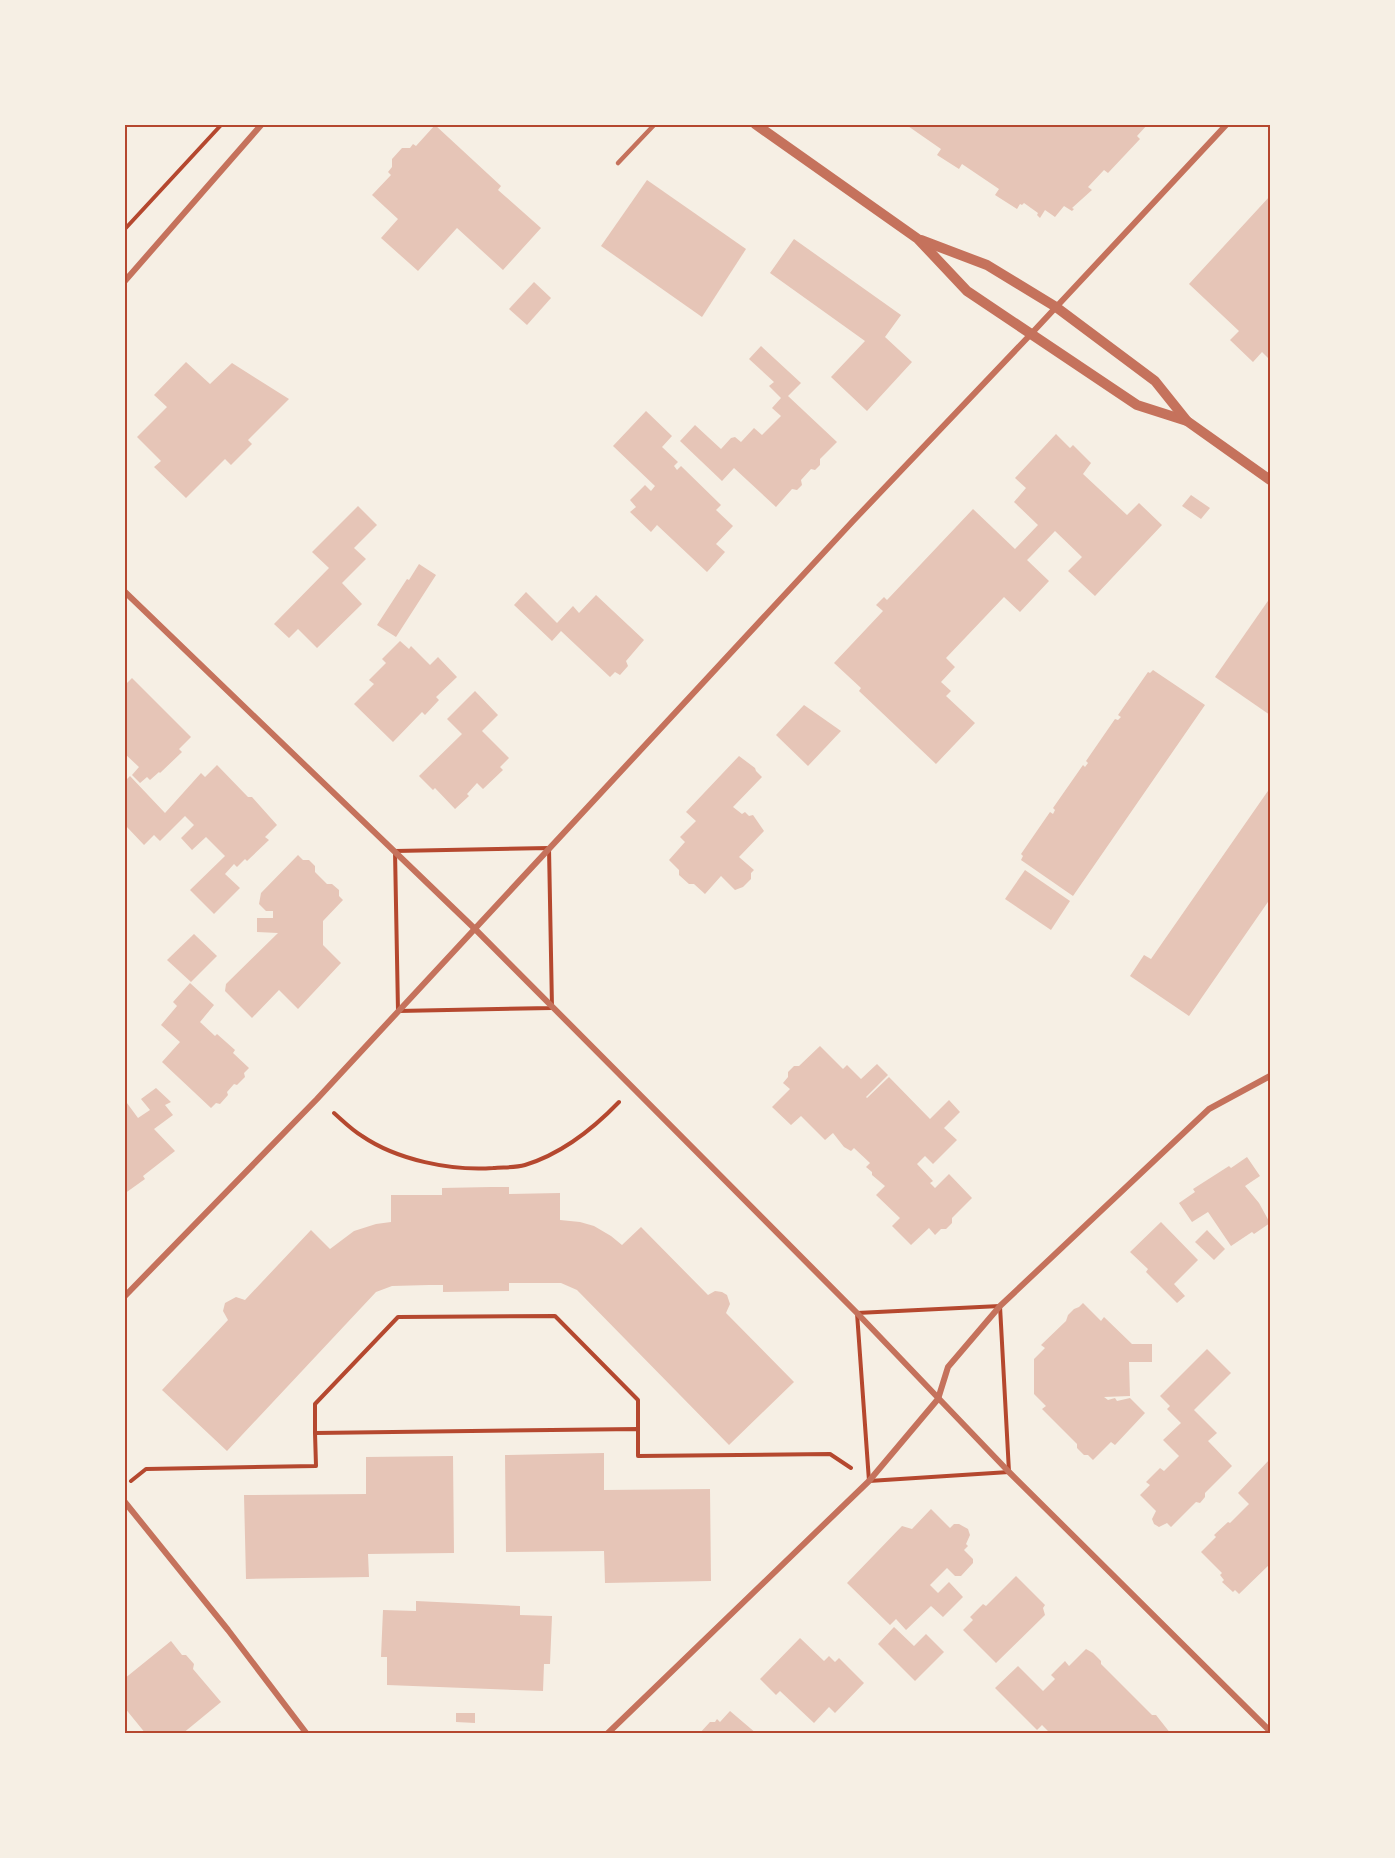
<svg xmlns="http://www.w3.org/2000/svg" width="1395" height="1858" font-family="Figtree,sans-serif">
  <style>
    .building { fill: #e6c5b7 }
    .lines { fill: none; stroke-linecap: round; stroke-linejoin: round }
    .path { stroke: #b5482f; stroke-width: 4 }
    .service { stroke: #c5725c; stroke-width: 4.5 }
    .minor { stroke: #c5725c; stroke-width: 6 }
    .tertiary { stroke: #c5725c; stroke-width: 10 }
    .neatline { fill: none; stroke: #b5482f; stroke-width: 2 }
  </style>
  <rect width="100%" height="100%" fill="#f6efe4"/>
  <!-- building -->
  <g class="building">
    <polygon points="905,124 1045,125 1148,124 1137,136 1140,139 1108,173 1104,170 1088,187 1092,190 1072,208 1074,209 1072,211 1064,206 1055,217 1045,210 1040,218 1037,215 1038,213 1024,203 1022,205 1020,204 1017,209 995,195 999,189 962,164 959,169 937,155 941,149"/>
    <polygon points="435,125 501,186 498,190 541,228 503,270 457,228 418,271 381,238 398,219 372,195 391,175 388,172 392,167 392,159 402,148 410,148 413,144 416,146"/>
    <polygon points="647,180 746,249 702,317 601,246"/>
    <polygon points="1270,196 1270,360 1262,352 1253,362 1230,340 1239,331 1189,284"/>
    <polygon points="794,239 901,315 885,337 912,362 867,411 831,377 865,341 770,273"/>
    <polygon points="534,282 551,298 527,325 509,309"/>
    <polygon points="761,346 801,383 788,396 837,442 820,459 820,465 815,470 811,469 801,480 802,485 797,490 792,489 776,507 734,468 722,481 680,441 695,425 721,449 731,438 735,437 741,442 754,428 762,435 781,416 772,408 781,398 769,386 774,382 749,359"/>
    <polygon points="186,362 210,384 232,363 289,399 248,440 252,444 231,465 225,459 186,498 154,467 161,461 137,437 167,407 154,395"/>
    <polygon points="646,411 672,436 662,447 678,462 674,466 677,470 681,466 721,505 716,510 733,526 716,544 725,552 707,572 657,525 651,532 630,512 636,507 630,500 645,485 651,491 655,486 613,446"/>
    <polygon points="1056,434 1070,448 1073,445 1091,463 1083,474 1127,515 1139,503 1162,525 1095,596 1068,571 1082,557 1055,531 1032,555 1027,560 1049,581 1020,612 1004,597 946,658 955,667 941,682 951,691 946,696 975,723 936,764 859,691 861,688 834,663 883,611 876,605 884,597 887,600 973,509 1015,549 1038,525 1014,502 1026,488 1015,478"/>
    <polygon points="1191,495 1210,508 1201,519 1182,506"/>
    <polygon points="358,506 377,525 354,548 366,559 342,583 362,604 317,648 298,629 289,638 274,624 329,568 312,552"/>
    <polygon points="419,564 436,575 396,637 377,625 407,579 409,580"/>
    <polygon points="526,592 557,623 573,606 579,613 596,595 644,640 626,661 628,666 620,675 615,672 610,677 561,631 552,641 514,605"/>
    <polygon points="1270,598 1270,715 1215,677"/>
    <polygon points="400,641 409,649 411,646 430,665 438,657 457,677 436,697 439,700 425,715 422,712 393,742 354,704 374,684 369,680 386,663 382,659"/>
    <polygon points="1153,670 1205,705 1073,896 1021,860 1023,856 1021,854 1050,812 1053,814 1055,810 1053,808 1083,765 1085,767 1088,763 1086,761 1115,719 1118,720 1121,717 1118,715 1148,672 1150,673"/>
    <polygon points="132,678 191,737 179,749 182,752 160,773 159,772 150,780 147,777 140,783 132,775 139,767 124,753 124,686"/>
    <polygon points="475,691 498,715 482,731 509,758 500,767 503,770 483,789 477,783 467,794 469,796 455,809 435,788 433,790 419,776 462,734 447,719"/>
    <polygon points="804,705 841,731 808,766 776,735"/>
    <polygon points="739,756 755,768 756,771 762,777 733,807 742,814 745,812 749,816 753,815 764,831 739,857 754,870 751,873 751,879 743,887 735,890 721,876 705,894 694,884 689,884 679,875 679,870 669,860 685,842 680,837 696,821 686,812"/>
    <polygon points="217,765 248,797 252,797 277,825 265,837 269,840 247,861 245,859 237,867 234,864 225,874 240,888 214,914 190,890 225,856 206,837 192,850 181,838 194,825 185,816 160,841 154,835 144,845 126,826 124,828 124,782 130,776 165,813 201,773 205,777"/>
    <polygon points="1270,788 1270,899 1189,1016 1130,976 1144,955 1151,959"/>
    <polygon points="298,855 303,860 309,860 315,866 315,872 327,884 332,884 339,890 339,896 343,900 323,921 323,945 341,963 298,1009 279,990 252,1018 225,991 226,984 278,933 257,932 257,918 273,918 273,911 266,911 259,904 261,893"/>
    <polygon points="1025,870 1070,901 1051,930 1005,899"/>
    <polygon points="194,934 217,956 191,982 167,960"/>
    <polygon points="190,983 214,1005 200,1022 215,1036 217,1034 235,1050 233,1053 249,1068 244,1073 245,1077 237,1085 234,1084 227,1092 228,1095 220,1104 216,1103 211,1108 162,1062 180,1042 161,1025 177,1006 173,1002"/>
    <polygon points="820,1046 843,1069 847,1065 861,1079 877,1064 888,1075 866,1097 867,1098 889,1077 930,1119 949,1100 960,1112 944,1128 957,1140 933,1164 925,1156 917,1164 933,1181 930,1183 935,1188 949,1174 972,1198 952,1218 952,1223 946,1229 941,1229 935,1235 929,1228 911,1245 892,1226 900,1218 876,1195 885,1186 872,1175 872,1172 866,1167 870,1163 854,1148 851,1151 844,1147 833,1133 825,1140 801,1116 791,1125 772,1107 790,1089 783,1083 788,1077 788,1072 794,1066 799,1066"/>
    <polygon points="156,1088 171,1102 165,1105 173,1115 154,1129 175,1151 143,1176 145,1179 124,1194 124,1099 138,1118 150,1110 141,1099"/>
    <polygon points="1247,1157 1260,1176 1245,1186 1259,1203 1270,1223 1254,1234 1252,1232 1231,1246 1208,1212 1192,1222 1179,1203 1195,1192 1193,1189 1229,1166 1231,1168"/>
    <polygon points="491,1187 509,1187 509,1194 560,1193 560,1220 580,1222 594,1226 611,1236 622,1245 641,1227 708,1295 715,1291 722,1292 727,1295 730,1304 726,1313 794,1382 729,1445 577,1290 561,1283 509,1283 509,1291 443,1292 443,1285 429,1285 392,1286 376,1292 227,1451 162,1390 228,1320 223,1311 225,1303 236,1297 245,1300 311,1230 330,1249 354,1231 376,1224 391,1222 391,1195 442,1195 442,1188"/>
    <polygon points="1161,1222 1198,1260 1174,1284 1185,1296 1177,1303 1146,1272 1148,1269 1130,1252"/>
    <polygon points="1207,1230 1225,1249 1214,1260 1195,1242"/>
    <polygon points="1083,1303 1101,1321 1104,1317 1132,1344 1152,1344 1152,1362 1129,1362 1130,1396 1104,1397 1108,1400 1115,1398 1117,1401 1130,1398 1145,1413 1115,1445 1111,1442 1093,1460 1088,1455 1084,1455 1077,1448 1077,1444 1042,1409 1046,1406 1034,1394 1034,1359 1045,1348 1041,1345 1066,1321 1068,1315 1074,1309 1079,1307"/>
    <polygon points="1207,1349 1231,1373 1194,1410 1217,1433 1208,1441 1232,1466 1205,1493 1205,1497 1200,1503 1196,1502 1171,1527 1167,1523 1159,1527 1154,1524 1152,1519 1156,1511 1140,1495 1150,1485 1146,1482 1160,1468 1164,1471 1179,1456 1163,1440 1181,1423 1167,1409 1170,1406 1160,1396"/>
    <polygon points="604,1453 604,1490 710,1489 711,1581 605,1583 604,1551 506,1552 505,1455"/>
    <polygon points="453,1456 454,1553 368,1554 369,1577 246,1579 244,1495 366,1494 366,1457"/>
    <polygon points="1270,1459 1270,1564 1239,1594 1235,1590 1233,1592 1222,1582 1224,1580 1220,1575 1222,1573 1201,1552 1216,1537 1214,1535 1228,1522 1230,1523 1249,1504 1238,1493"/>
    <polygon points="931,1509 950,1528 954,1524 959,1524 968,1529 970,1535 966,1544 968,1546 964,1550 973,1559 973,1563 961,1576 955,1576 947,1568 930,1585 938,1593 949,1582 963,1597 943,1617 931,1606 906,1630 896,1619 890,1625 847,1583 902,1526 912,1529"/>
    <polygon points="1016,1576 1045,1605 1043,1608 1045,1615 996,1663 963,1630 973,1620 970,1617 983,1604 986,1606"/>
    <polygon points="416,1601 520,1606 520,1615 552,1616 550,1664 544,1664 543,1691 387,1685 387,1657 381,1657 383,1610 416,1611"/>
    <polygon points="894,1627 914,1646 926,1634 944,1652 915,1681 878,1644"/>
    <polygon points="800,1638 824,1661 829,1656 835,1662 839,1658 864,1683 835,1713 829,1707 814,1723 780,1691 776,1695 760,1679"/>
    <polygon points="171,1641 182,1655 186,1655 194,1664 193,1669 221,1702 182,1734 146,1734 124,1707 124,1679"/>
    <polygon points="1086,1649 1093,1653 1101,1661 1101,1664 1152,1715 1156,1715 1171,1734 1051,1734 1042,1725 1037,1730 995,1688 1018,1666 1043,1691 1055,1679 1051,1675 1065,1661 1069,1666"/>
    <polygon points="730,1711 757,1734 699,1734 710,1722 715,1722 717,1719 720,1722"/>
    <polygon points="456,1713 475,1713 475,1723 456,1722"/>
  </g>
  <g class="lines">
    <!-- path -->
    <g class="path">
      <polyline points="124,230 222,124"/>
      <polygon points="549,848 552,1008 398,1011 395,851"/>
      <path d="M334 1113C343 1121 352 1130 362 1136 397 1160 451 1171 493 1168 503 1167 515 1168 525 1165 561 1154 593 1129 619 1102"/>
      <polygon points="1000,1306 1009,1472 869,1481 857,1313"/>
      <polyline points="315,1433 315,1404 398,1317 555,1316 638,1400 638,1429"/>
      <polyline points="131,1481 146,1469 316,1466 315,1433 638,1429 638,1456 830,1454 851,1468"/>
    </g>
    <!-- service -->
    <polyline class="service" points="618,163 655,124"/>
    <!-- minor -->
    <g class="minor">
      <polyline points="124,282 262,124"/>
      <polyline points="124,591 474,928 857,1313 1009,1472 1270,1731"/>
      <polyline points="124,1297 317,1099 853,521 1031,334 1227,124"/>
      <polyline points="124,1501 228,1630 307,1734"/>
      <polyline points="607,1734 869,1481 938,1399 948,1367 1000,1306 1209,1109 1270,1076"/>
    </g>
    <!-- tertiary -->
    <g class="tertiary">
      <polyline points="755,124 918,239 967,291 1137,405 1187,421"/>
      <polyline points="921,240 987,265 1056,307 1155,381 1187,421 1270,480"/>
    </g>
  </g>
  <!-- border -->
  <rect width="1395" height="1858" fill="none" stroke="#f6efe4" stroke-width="252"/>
  <rect x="126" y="126" width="1143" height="1606" class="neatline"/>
</svg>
